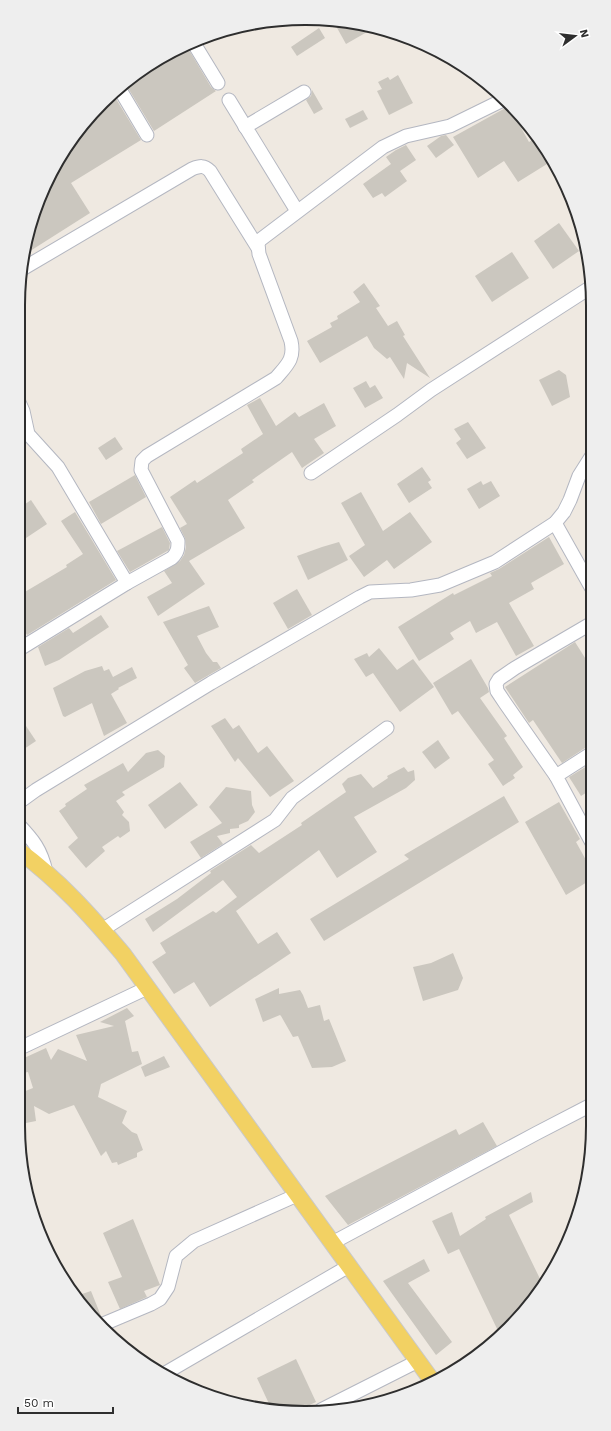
<svg xmlns="http://www.w3.org/2000/svg" width="611" height="1431" font-family="'Work Sans',sans-serif">
  <style>
    .building { fill: #cbc7bf }
    .lines { fill: none; stroke-linecap: round; stroke-linejoin: round }
    .minor-casing { stroke: #b4b7c1; stroke-width: 15 }
    .major-casing { stroke: #c9c9c9; stroke-width: 18 }
    .minor { stroke: #fff; stroke-width: 13 }
    .major { stroke: #f2d163; stroke-width: 16 }
    .rim { fill: none; stroke: #2e2e2e; stroke-width: 2 }
  </style>
  <rect width="100%" height="100%" fill="#efe9e1"/>
  <!-- building -->
  <g class="building">
    <polygon points="345,21 374,28 346,44 336,26"/>
    <polygon points="319,28 325,38 297,56 291,47"/>
    <polygon points="186,45 211,87 216,91 154,131 125,83 131,77 179,48"/>
    <polygon points="398,75 413,103 389,115 377,91 382,89 378,82 388,77 390,80"/>
    <polygon points="312,90 323,109 314,114 306,100 311,96"/>
    <polygon points="113,94 141,140 71,183 90,213 27,253 33,213 57,162 90,116"/>
    <polygon points="509,106 529,142 532,140 547,164 518,182 504,161 478,178 453,137"/>
    <polygon points="363,110 368,119 350,128 345,119"/>
    <polygon points="446,135 454,145 436,158 427,146 441,136"/>
    <polygon points="406,145 416,160 400,171 407,181 385,197 382,193 373,198 363,184 391,164 386,157 396,150"/>
    <polygon points="559,223 579,251 553,269 534,241"/>
    <polygon points="512,252 529,278 492,302 475,276"/>
    <polygon points="364,283 380,306 376,308 388,326 397,321 405,335 403,336 430,378 407,363 404,379 390,357 387,359 374,348 367,336 320,363 307,341 332,327 330,323 338,319 337,316 360,302 353,292"/>
    <polygon points="559,370 566,375 570,397 552,406 539,380"/>
    <polygon points="366,381 370,388 375,385 383,398 365,408 353,388"/>
    <polygon points="260,398 276,426 295,412 299,417 324,403 336,426 314,439 324,453 302,468 292,452 252,480 254,482 228,500 245,528 189,561 205,584 158,616 147,597 172,583 164,571 180,561 184,555 186,547 185,538 180,528 187,524 170,497 195,480 197,483 243,453 241,449 263,434 247,405"/>
    <polygon points="468,422 486,448 467,459 456,443 461,439 454,429"/>
    <polygon points="115,437 123,449 106,460 98,448"/>
    <polygon points="422,467 431,480 428,482 432,488 409,503 397,484"/>
    <polygon points="135,475 146,497 101,524 89,502"/>
    <polygon points="481,481 483,485 491,481 500,496 479,509 467,489"/>
    <polygon points="361,492 383,531 410,512 432,542 394,569 387,560 364,577 349,556 365,545 341,503"/>
    <polygon points="31,500 47,524 23,540 18,532 18,509"/>
    <polygon points="75,512 116,580 27,635 18,620 18,596 67,567 66,565 83,554 61,521"/>
    <polygon points="162,527 170,543 169,550 130,572 117,551"/>
    <polygon points="549,537 564,564 531,583 534,589 509,603 534,646 516,656 497,622 476,633 470,621 450,633 454,639 419,661 398,627 453,593 454,595 492,576 490,573 499,569"/>
    <polygon points="339,542 348,560 308,580 297,556 322,547"/>
    <polygon points="297,589 312,615 288,629 273,603"/>
    <polygon points="209,606 219,627 197,636 206,653 213,662 217,662 221,668 195,683 184,668 188,665 163,622"/>
    <polygon points="101,615 109,627 59,660 45,666 38,647 69,628 73,633"/>
    <polygon points="575,642 592,669 592,745 588,746 562,763 533,720 529,723 505,687"/>
    <polygon points="379,648 397,670 413,659 434,687 400,712 373,673 366,677 354,659 367,653 369,657"/>
    <polygon points="471,659 488,688 489,692 480,698 507,736 504,738 523,767 513,775 515,778 503,786 488,764 494,760 458,711 452,715 433,683"/>
    <polygon points="102,666 104,671 109,669 113,677 132,667 137,678 118,688 119,689 111,694 127,723 104,736 92,703 65,717 63,716 53,688 85,671"/>
    <polygon points="18,714 36,741 18,753"/>
    <polygon points="225,718 233,729 239,725 258,753 267,746 294,781 270,797 238,758 235,762 211,726"/>
    <polygon points="438,740 450,758 435,769 422,752"/>
    <polygon points="158,750 165,756 164,767 122,792 125,795 116,801 124,812 122,815 129,822 130,831 120,838 118,836 102,847 105,851 86,868 68,847 78,838 59,811 66,806 65,804 87,789 84,785 123,763 128,772 146,753"/>
    <polygon points="592,763 592,789 581,796 569,777"/>
    <polygon points="404,767 408,772 414,770 415,780 406,788 354,817 377,852 337,878 319,850 236,911 258,944 277,932 291,953 210,1007 194,982 174,994 152,962 166,953 160,943 213,911 216,913 237,897 223,880 153,932 145,919 177,899 211,873 210,871 251,845 259,853 302,825 301,823 346,792 342,784 348,778 361,774 373,788 388,778 387,776"/>
    <polygon points="180,782 198,805 165,829 148,805"/>
    <polygon points="226,787 251,791 252,805 255,812 248,821 239,825 239,828 230,829 230,833 217,836 223,844 201,858 190,842 222,823 209,807"/>
    <polygon points="504,796 519,822 324,941 310,919 409,859 404,855"/>
    <polygon points="559,802 580,839 576,842 592,871 592,879 566,895 525,822"/>
    <polygon points="453,953 463,978 458,990 423,1001 413,967 431,963"/>
    <polygon points="279,988 279,994 300,990 303,995 308,1008 320,1005 324,1021 329,1019 346,1061 332,1067 312,1068 298,1036 293,1037 281,1016 280,1015 263,1022 255,999"/>
    <polygon points="127,1008 134,1016 125,1021 132,1052 138,1051 142,1064 101,1084 98,1097 127,1111 122,1123 132,1132 137,1134 143,1150 137,1153 137,1157 118,1165 117,1162 112,1163 106,1151 101,1156 74,1105 49,1114 34,1106 36,1121 21,1124 18,1118 18,1094 33,1088 28,1072 23,1073 18,1062 22,1061 24,1058 46,1048 51,1060 58,1049 87,1061 76,1035 114,1026 100,1022"/>
    <polygon points="164,1056 170,1067 145,1077 141,1067"/>
    <polygon points="483,1122 497,1146 348,1225 325,1196 456,1129 459,1135"/>
    <polygon points="531,1192 533,1202 509,1215 543,1285 522,1315 499,1333 459,1249 448,1254 432,1221 452,1212 460,1236 486,1219 485,1217"/>
    <polygon points="133,1219 160,1285 144,1291 147,1297 120,1309 108,1282 122,1277 103,1233"/>
    <polygon points="424,1259 430,1271 408,1283 452,1342 436,1355 383,1281"/>
    <polygon points="91,1291 101,1316 95,1320 89,1315 76,1296"/>
    <polygon points="296,1359 316,1402 301,1409 271,1408 257,1378"/>
  </g>
  <g class="lines">
    <!-- minor casing -->
    <g class="minor-casing">
      <g id="minor">
        <polyline points="193,42 218,83"/>
        <polyline points="119,88 147,135"/>
        <polyline points="229,100 297,211"/>
        <polyline points="245,127 304,92"/>
        <path d="M24 268 192 169C200 166 204 165 210 171L258 248"/>
        <polyline points="18,400 23,411 28,434 58,467 127,583"/>
        <polyline points="311,473 397,415 431,390 591,287"/>
        <polyline points="555,523 591,587"/>
        <path d="M18 650 127 583 172 558C178 552 178 548 178 541L141 470 142 461 147 456 276 378C287 365 295 359 291 341L259 254 258 244 260 240 383 147 406 136 450 126 503 100"/>
        <polyline points="592,753 556,776 592,843"/>
        <polyline points="556,776 505,703 497,691 496,684 499,679 515,668 592,623"/>
        <polyline points="18,803 36,790 211,683 360,597 370,592 411,590 440,585 495,562 555,523 564,512 570,500 579,476 591,457"/>
        <path d="M18 824C33 840 41 849 46 872"/>
        <polyline points="102,930 275,820 292,798 387,728"/>
        <polyline points="18,1049 147,988"/>
        <polyline points="332,1243 537,1133 593,1104"/>
        <polyline points="101,1325 151,1304 160,1299 168,1287 176,1256 194,1241 297,1195"/>
        <polyline points="162,1375 349,1266"/>
        <polyline points="321,1410 418,1361"/>
      </g>
    </g>
    <!-- major casing -->
    <g class="major-casing">
      <path id="major" d="M18 850C60 881 90 915 123 954L433 1382"/>
    </g>
    <!-- minor -->
    <use href="#minor" class="minor"/>
    <!-- major -->
    <use href="#major" class="major"/>
  </g>
  <!-- crop -->
  <path d="M0 0H611V1431H0ZM305 25H306A280 280 0 0 1 586 305V1126A280 280 0 0 1 306 1406H305A280 280 0 0 1 25 1126V305A280 280 0 0 1 305 25Z" fill="#eee" fill-rule="evenodd"/>
  <path class="rim" d="M305 25H306A280 280 0 0 1 586 305V1126A280 280 0 0 1 306 1406H305A280 280 0 0 1 25 1126V305A280 280 0 0 1 305 25Z"/>
  <!-- north arrow -->
  <g transform="translate(575 36) rotate(75)" stroke="#ffffff" stroke-width="3" paint-order="stroke">
  <path d="M0-3L7 15L0 10L-7 15Z" fill="#2e2e2e"/>
  <text y="-6" font-size="11" font-weight="bold" text-anchor="middle" fill="#2e2e2e">N</text>
  </g>
  <!-- scale -->
  <path d="M18 1407v6h95v-6" fill="none" stroke="#2e2e2e" stroke-width="2"/>
  <text x="24" y="1407" font-size="12" fill="#2e2e2e" stroke="#ffffff" stroke-width="3" paint-order="stroke">50 m</text>
</svg>
